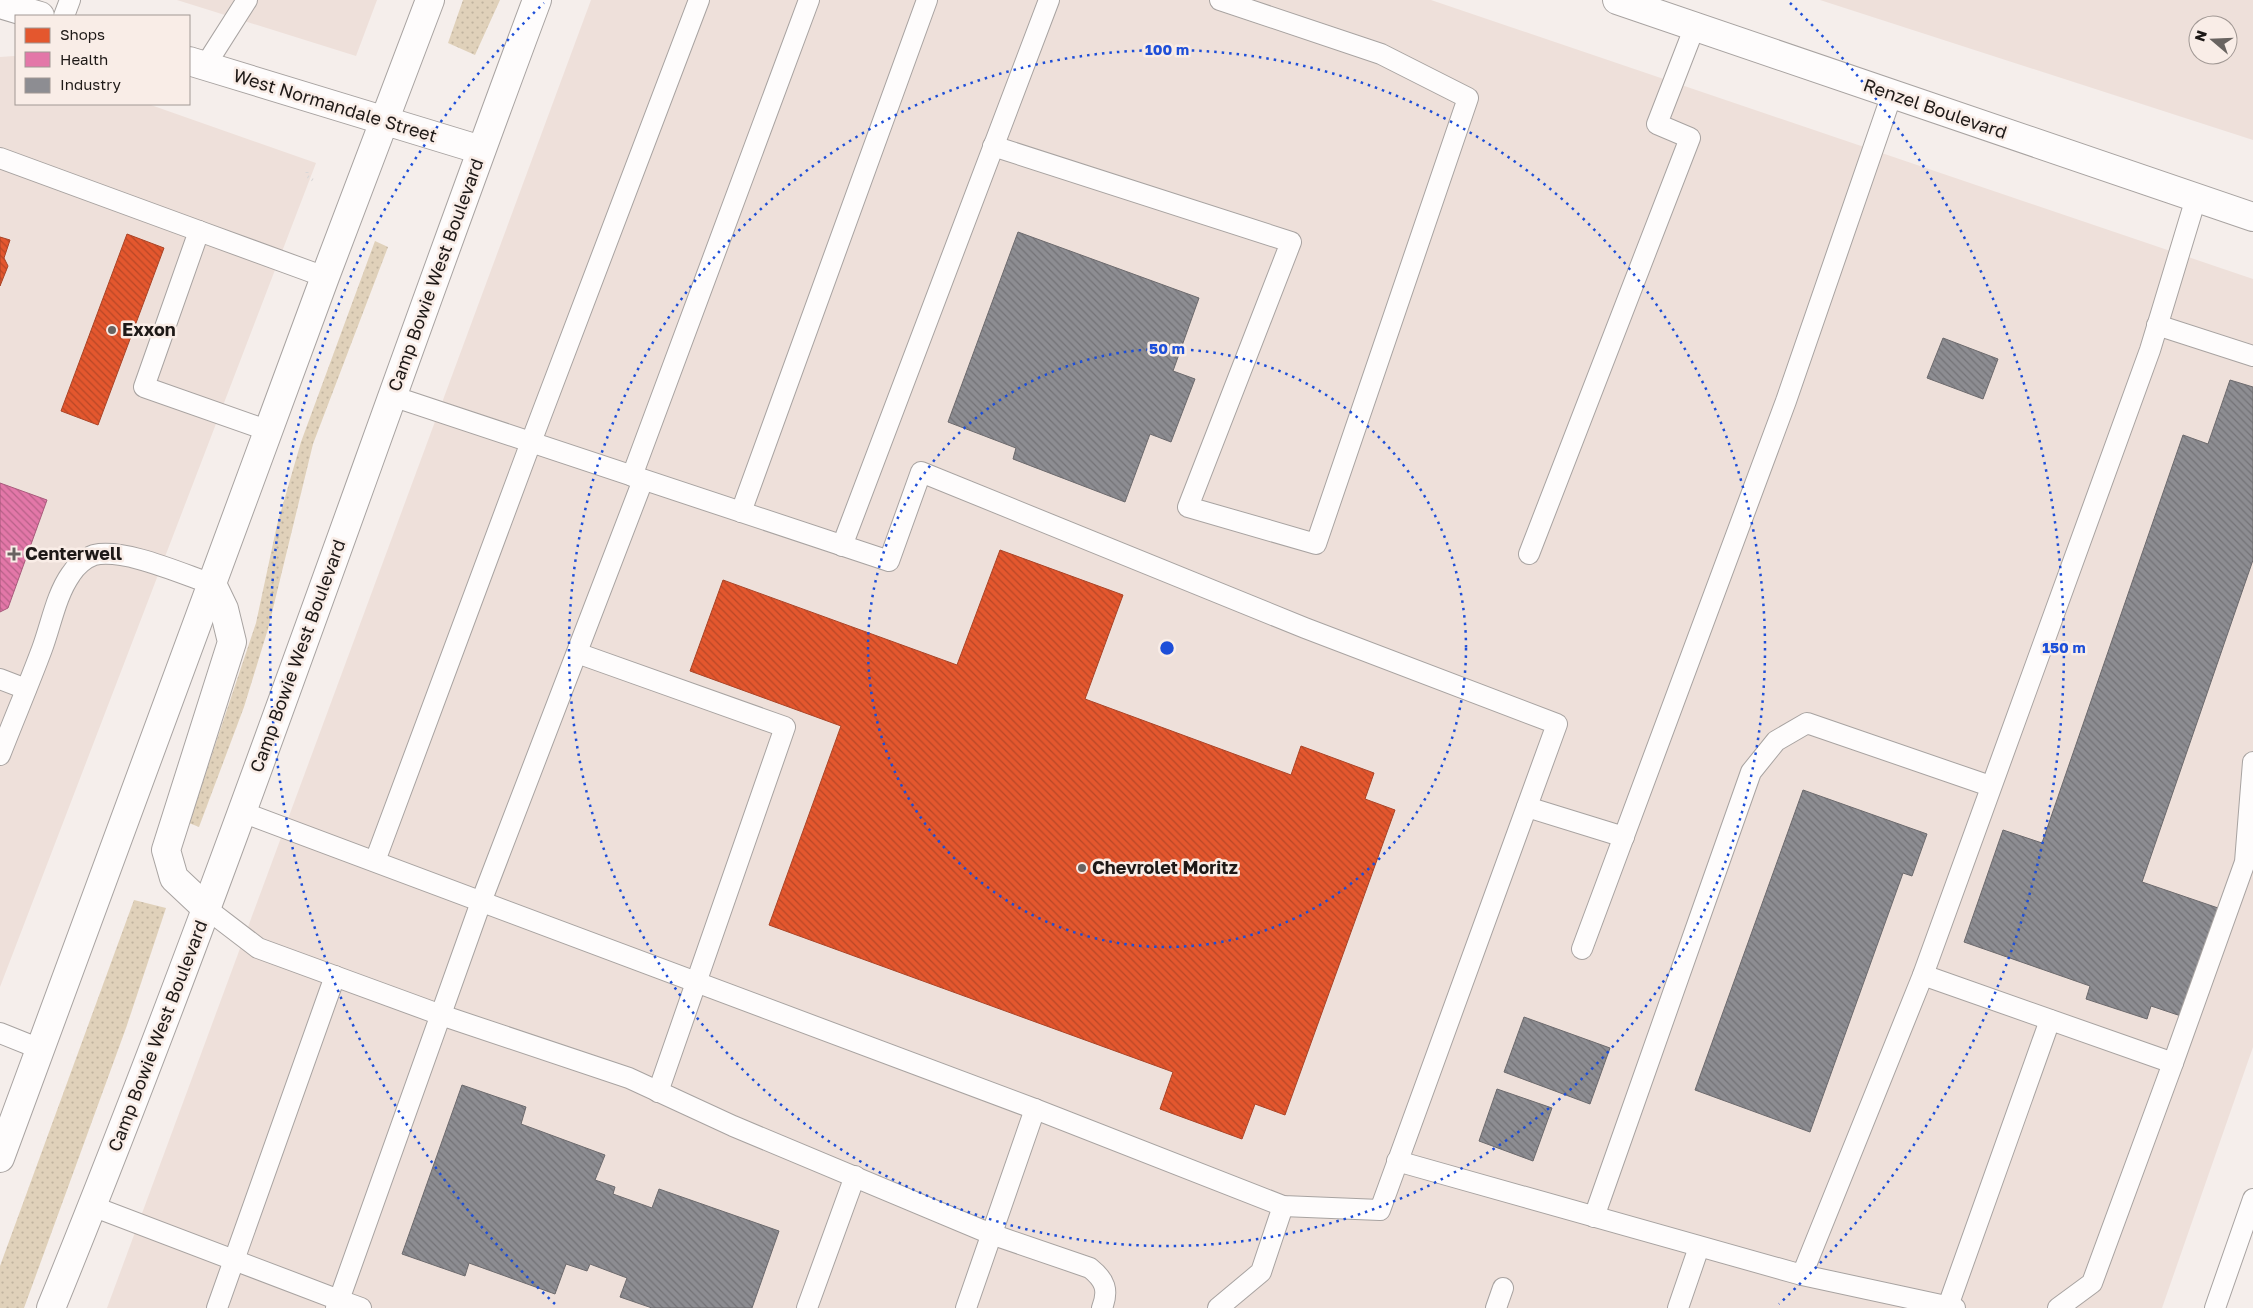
<svg xmlns="http://www.w3.org/2000/svg" width="2253" height="1308" font-family="'Golos Text',sans-serif">
  <style>
    .built { fill: #eee0da; fill-rule: evenodd }
    .grass { fill: url(#grass-dots) }
    .shops { fill: url(#shops-back-hatch); stroke: #a94427 }
    .health { fill: url(#health-back-hatch); stroke: #a85b7c }
    .industry { fill: url(#industry-back-hatch); stroke: #6c6a6d }
    .lines { fill: none; stroke-linecap: round; stroke-linejoin: round }
    .lane-casing { stroke: #a8a3a1; stroke-width: 22 }
    .secondary-casing { stroke: #a8a3a1; stroke-width: 30 }
    .primary-casing { stroke: #a8a3a1; stroke-width: 30 }
    .path { stroke: #d9d7d7; stroke-width: 3; stroke-dasharray: 1 4; stroke-linecap: butt }
    .lane { stroke: #fefcfc; stroke-width: 20 }
    .secondary { stroke: #fefcfc; stroke-width: 28 }
    .primary { stroke: #fefcfc; stroke-width: 28 }
    .ring { fill: none; stroke: #1d4ed8; stroke-width: 2.5; stroke-dasharray: 2.5 5 }
    .poi-dot { fill: #696461; stroke: #f9ede7; stroke-width: 2 }
    .labels { text-anchor: middle; stroke-width: 5; stroke-linejoin: round; paint-order: stroke }
    .street-label { font-size: 18px; fill: #1e1917; stroke: #f9ede7 }
    .poi-label { font-size: 18px; font-weight: bold; fill: #1e1917; stroke: #f9ede7; text-anchor: start }
    .centre { fill: #1d4ed8; stroke: #f9ede7; stroke-width: 2.5 }
    .ring-label { font-size: 15px; text-anchor: middle; font-weight: bold; fill: #1d4ed8; stroke: #f9ede7; stroke-width: 5; stroke-linejoin: round; paint-order: stroke }
  </style>
  <defs>
    <pattern id="grass-dots" width="8" height="8" patternUnits="userSpaceOnUse" patternTransform="scale(1.25)"><rect width="8" height="8" fill="#e0d1ba"/><path d="M2 2h.1M6 6h.1" fill="none" stroke="#c0b39f" stroke-width="1.8" stroke-linecap="round"/></pattern>
    <pattern id="shops-back-hatch" width="6" height="6" patternUnits="userSpaceOnUse" patternTransform="scale(1.25)"><rect width="6" height="6" fill="#e4572e"/><path d="M-1 5l2 2M0 0l6 6M5-1l2 2" fill="none" stroke="#b84726"/></pattern>
    <pattern id="health-back-hatch" width="6" height="6" patternUnits="userSpaceOnUse" patternTransform="scale(1.25)"><rect width="6" height="6" fill="#e377a8"/><path d="M-1 5l2 2M0 0l6 6M5-1l2 2" fill="none" stroke="#b76188"/></pattern>
    <pattern id="industry-back-hatch" width="6" height="6" patternUnits="userSpaceOnUse" patternTransform="scale(1.25)"><rect width="6" height="6" fill="#8d8d92"/><path d="M-1 5l2 2M0 0l6 6M5-1l2 2" fill="none" stroke="#737276"/></pattern>
  </defs>
  <rect width="100%" height="100%" fill="#f5eeeb"/>
  <!-- built -->
  <g class="built">
    <polygon points="177,0 377,0 356,56"/>
    <polygon points="591,0 1431,0 2253,279 2253,1047 2162,1308 107,1308"/>
    <path d="M1820 0H2253V140ZM2198 25H2228V55H2198Z"/>
    <polygon points="14,56 16,57 16,104 148,104 316,163 0,987 0,57"/>
  </g>
  <!-- grass -->
  <g class="grass">
    <polygon points="463,0 500,0 475,55 448,43"/>
    <polygon points="375,241 388,247 313,444 268,629 244,707 199,827 189,823 256,623 277,525 301,442"/>
    <polygon points="134,900 166,908 126,1028 24,1308 0,1308 0,1266"/>
  </g>
  <!-- shops -->
  <g class="shops">
    <polygon points="127,234 164,248 98,425 61,411"/>
    <polygon points="0,237 10,240 4,258 8,266 0,286"/>
    <polygon points="1000,550 1123,595 1085,699 1291,775 1301,746 1374,773 1365,799 1395,810 1285,1115 1255,1104 1242,1139 1160,1109 1173,1072 769,925 841,726 690,671 723,580 957,665"/>
  </g>
  <!-- health -->
  <polygon class="health" points="0,483 47,500 8,608 0,612"/>
  <!-- industry -->
  <g class="industry">
    <polygon points="1018,232 1199,298 1173,371 1195,379 1171,442 1150,434 1125,502 1013,459 1016,448 948,422"/>
    <polygon points="1943,338 1998,359 1983,399 1927,378"/>
    <polygon points="2230,380 2253,387 2253,560 2142,882 2221,909 2184,1017 2151,1006 2147,1019 2086,999 2090,986 1964,942 2003,830 2042,843 2183,435 2208,444"/>
    <polygon points="1803,790 1927,834 1912,876 1903,873 1810,1132 1695,1090"/>
    <polygon points="1524,1017 1610,1048 1590,1104 1504,1072"/>
    <polygon points="462,1085 526,1107 521,1124 605,1155 595,1180 615,1187 613,1194 652,1208 659,1189 779,1231 752,1308 652,1308 620,1297 627,1278 590,1264 587,1271 566,1264 555,1294 469,1263 465,1276 402,1254"/>
    <polygon points="1497,1089 1552,1108 1533,1161 1479,1141"/>
  </g>
  <g class="lines">
    <!-- lane casing -->
    <g class="lane-casing">
      <g id="lane">
        <polyline points="64,16 70,0"/>
        <polyline points="205,66 247,0"/>
        <polyline points="993,146 1291,242 1188,507 1316,544 1468,98 1381,54 1220,0"/>
        <polyline points="0,158 199,231 144,387 269,431"/>
        <polyline points="199,231 325,277"/>
        <polyline points="2157,325 2253,356"/>
        <polyline points="632,476 809,0"/>
        <polyline points="741,512 927,0"/>
        <polyline points="842,546 1049,0"/>
        <polyline points="1529,554 1690,138 1657,124 1695,26"/>
        <polyline points="577,653 785,727 658,1092"/>
        <polyline points="0,679 26,689"/>
        <path d="M0 755C14 719 29 684 42 649 51 625 56 595 71 574 76 566 85 558 94 555 125 548 182 574 212 584"/>
        <polyline points="1527,807 1624,837"/>
        <polyline points="242,812 1035,1109 1283,1206 1380,1210 1557,724 1305,628 921,472 889,561 392,396"/>
        <polyline points="375,861 531,442 699,0"/>
        <path d="M207 909 258 948 441 1015 629 1078 733 1126 991 1234 1090 1268C1105 1280 1109 1290 1102 1308"/>
        <polyline points="1582,949 1786,401 1892,94"/>
        <polyline points="1923,975 2173,1063 2245,862 2253,762"/>
        <polyline points="0,1033 40,1049"/>
        <polyline points="1397,1161 1802,1275 1923,975 2150,350 2196,198"/>
        <polyline points="92,1206 339,1300 336,1308"/>
        <polyline points="1594,1217 1751,772 1776,741 1807,723 1990,786"/>
        <polyline points="1802,1275 1955,1308"/>
        <polyline points="1948,1306 2050,1020"/>
        <polyline points="217,1308 335,976"/>
        <polyline points="361,1308 339,1300 481,902 643,480"/>
        <polyline points="807,1308 855,1176"/>
        <polyline points="966,1308 1035,1109"/>
        <polyline points="1218,1308 1261,1272 1283,1206"/>
        <polyline points="1496,1308 1503,1288"/>
        <polyline points="1678,1308 1699,1247"/>
        <polyline points="2058,1308 2092,1283 2173,1063"/>
        <polyline points="2215,1308 2253,1199"/>
      </g>
    </g>
    <!-- secondary casing -->
    <g class="secondary-casing">
      <g id="secondary">
        <polyline points="1617,0 2253,217"/>
        <polyline points="0,4 40,16"/>
        <polyline points="189,61 481,150"/>
      </g>
    </g>
    <!-- primary casing -->
    <g class="primary-casing">
      <g id="primary">
        <polyline points="207,909 174,878 166,850 232,642 224,609 212,584"/>
        <polyline points="0,1158 325,277 430,0"/>
        <path d="M51 1308C227 877 374 436 537 0"/>
      </g>
    </g>
    <!-- path -->
    <polyline class="path" points="307,172 307,176 314,181"/>
    <!-- lane -->
    <use href="#lane" class="lane"/>
    <!-- secondary -->
    <use href="#secondary" class="secondary"/>
    <!-- primary -->
    <use href="#primary" class="primary"/>
  </g>
  <!-- distance rings -->
  <g class="ring">
    <circle cx="1167" cy="648" r="299"/>
    <circle cx="1167" cy="648" r="598"/>
    <path d="M555 1304A897 897 0 0 1 544 3M1790 3A897 897 0 0 1 1779 1304"/>
  </g>
  <!-- markers -->
  <g class="poi-dot">
    <circle cx="112" cy="330" r="5"/>
    <path d="M11.5 546.5h5v5h5v5h-5v5h-5v-5h-5v-5h5z"/>
    <circle cx="1082" cy="868" r="5"/>
  </g>
  <g class="labels">
    <!-- street labels -->
    <g class="street-label">
      <text transform="translate(335 106) rotate(17)" y="6">West Normandale Street</text>
      <text transform="translate(1935 109) rotate(19)" y="6">Renzel Boulevard</text>
      <text transform="translate(436 275) rotate(-70)" y="6">Camp Bowie West Boulevard</text>
      <text transform="translate(298 656) rotate(-70)" y="6">Camp Bowie West Boulevard</text>
      <text transform="translate(158 1036) rotate(-69)" y="6">Camp Bowie West Boulevard</text>
    </g>
    <!-- poi labels -->
    <g class="poi-label">
      <text x="122" y="336">Exxon</text>
      <text x="25" y="560">Centerwell</text>
      <text x="1092" y="874">Chevrolet Moritz</text>
    </g>
  </g>
  <circle cx="1167" cy="648" r="8" class="centre"/>
  <g class="ring-label">
    <text x="1167" y="55">100 m</text>
    <text x="1167" y="354">50 m</text>
    <text x="2064" y="653">150 m</text>
  </g>
  <!-- legend -->
  <rect x="15" y="15" width="175" height="90" fill="#f9ede7" stroke="#a19894"/>
  <rect x="25" y="28" width="25" height="15" fill="#e4572e" stroke="#a19894"/>
  <text x="60" y="40" font-size="15" fill="#1e1917">Shops</text>
  <rect x="25" y="52" width="25" height="15" fill="#e377a8" stroke="#a19894"/>
  <text x="60" y="65" font-size="15" fill="#1e1917">Health</text>
  <rect x="25" y="78" width="25" height="15" fill="#8d8d92" stroke="#a19894"/>
  <text x="60" y="90" font-size="15" fill="#1e1917">Industry</text>
  <!-- north arrow -->
  <g transform="translate(2213 40) rotate(289)"><circle r="24" fill="#f9ede7" stroke="#a19894"/>
  <path d="M0-4L9 19L0 12L-9 19Z" fill="#696461"/>
  <text y="-8" font-size="14" font-weight="bold" text-anchor="middle" fill="#1e1917">N</text>
  </g>
</svg>
